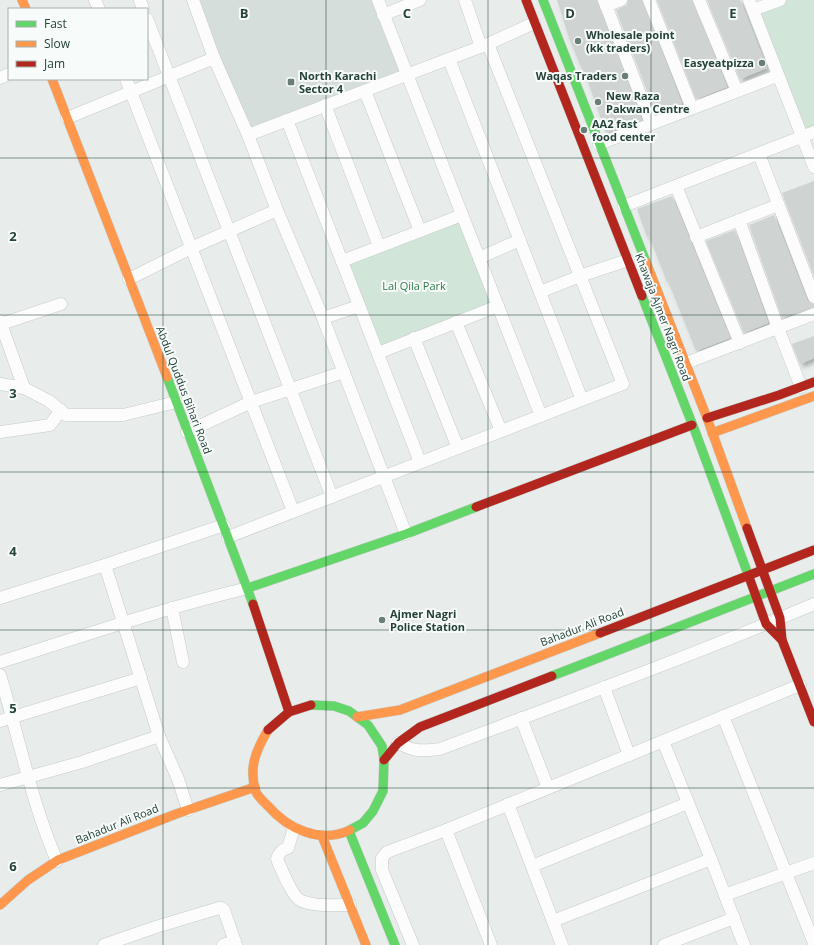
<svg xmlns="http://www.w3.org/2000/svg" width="814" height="945" font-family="'Open Sans',sans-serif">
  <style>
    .built { fill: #d6dedb }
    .park { fill: #d1e6d8 }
    .building { fill: #cfd4d2; filter: url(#shadow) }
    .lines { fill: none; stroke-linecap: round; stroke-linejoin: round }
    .street-casing { stroke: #c5cac8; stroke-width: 13 }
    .fast-casing { stroke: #c3cbc8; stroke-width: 10 }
    .slow-casing { stroke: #c3cbc8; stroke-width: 10 }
    .jam-casing { stroke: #c3cbc8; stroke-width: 10 }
    .street { stroke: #fcfcfc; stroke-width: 12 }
    .fast { stroke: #63d668; stroke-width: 9 }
    .slow { stroke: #ff974d; stroke-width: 9 }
    .jam { stroke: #b3261e; stroke-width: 9 }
    .grid { fill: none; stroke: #24423a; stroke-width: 1; stroke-opacity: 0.55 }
    .poi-dot { fill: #697e78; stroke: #f7fbf9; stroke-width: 1.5 }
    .labels { text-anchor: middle; stroke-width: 4; stroke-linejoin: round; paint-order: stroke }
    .poi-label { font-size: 11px; font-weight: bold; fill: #24423a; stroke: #f7fbf9; text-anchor: start }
    .park-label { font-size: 11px; fill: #2d7a4b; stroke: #f7fbf9 }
    .street-label { font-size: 11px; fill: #24423a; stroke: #f7fbf9 }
    .grid-label { font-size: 13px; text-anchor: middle; font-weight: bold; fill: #24423a; stroke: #f7fbf9; stroke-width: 4; stroke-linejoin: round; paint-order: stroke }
  </style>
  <defs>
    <filter id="shadow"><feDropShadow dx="3.5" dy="3.5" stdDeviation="2" flood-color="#0004"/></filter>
  </defs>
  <rect width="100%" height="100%" fill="#e8edeb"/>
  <!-- built -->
  <polygon class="built" points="198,0 377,0 407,75 249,134"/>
  <!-- park -->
  <g class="park">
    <polygon points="780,0 814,0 814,132 803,137 753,10"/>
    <polygon points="462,215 498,306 378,353 342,261"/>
  </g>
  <!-- building -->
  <g class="building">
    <polygon points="557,0 597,0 642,120 606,133 584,71 583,72 569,38"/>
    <polygon points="628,0 642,0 682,104 656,114 616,10 627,5"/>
    <polygon points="657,0 692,0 727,87 696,99"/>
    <polygon points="707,0 740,0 767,68 740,79"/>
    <polygon points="814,181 814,276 782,193"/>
    <polygon points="672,196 730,338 696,351 668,281 667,282 649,236 647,237 637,209"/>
    <polygon points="774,215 807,300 810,303 814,304 814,307 782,318 749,225"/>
    <polygon points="735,230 768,323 744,333 706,241"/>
    <polygon points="814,336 814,358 800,364 792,344"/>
  </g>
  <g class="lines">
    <!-- street casing -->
    <g class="street-casing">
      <g id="street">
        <polyline points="95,0 99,9"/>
        <polyline points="140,0 143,9"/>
        <polyline points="193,0 214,58 248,135 277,210 323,318 406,534"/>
        <polyline points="378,0 541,416"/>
        <polyline points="465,0 481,47"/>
        <polyline points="604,0 651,123"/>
        <polyline points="649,0 692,108"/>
        <polyline points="699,0 737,91"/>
        <polyline points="749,0 814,167"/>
        <polyline points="606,6 621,0"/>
        <polyline points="753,10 780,0"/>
        <polyline points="383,15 420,0"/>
        <polyline points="147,19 332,497"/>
        <polyline points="449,59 582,400"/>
        <polyline points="0,78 9,74"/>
        <polyline points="126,79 293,511"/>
        <polyline points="365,91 420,231"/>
        <polyline points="325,105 379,246"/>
        <polyline points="67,118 214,58"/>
        <polyline points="287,120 420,462"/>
        <polyline points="248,135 488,44 534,23"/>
        <polyline points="599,144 777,76"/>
        <polyline points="759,154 814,297"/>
        <polyline points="676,186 740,343"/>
        <polyline points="624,206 814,132"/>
        <polyline points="739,220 778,328 801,387"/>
        <polyline points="696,237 778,205"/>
        <polyline points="479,258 520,240"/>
        <polyline points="342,261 462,215"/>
        <polyline points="129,279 191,248 277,210"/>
        <polyline points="540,292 580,276 628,260"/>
        <polyline points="323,318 359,306"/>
        <polyline points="0,321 24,388"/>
        <polyline points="456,322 501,431"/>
        <polyline points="1,324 61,304"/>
        <polyline points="414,338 458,448"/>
        <polyline points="378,353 498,306"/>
        <polyline points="686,363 814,314"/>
        <polyline points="0,384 24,388 49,401 66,415 123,415 176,402"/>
        <polyline points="0,432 50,425 61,410"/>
        <polyline points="187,432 251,402 344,372"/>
        <polyline points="228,537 623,384 488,44"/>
        <polyline points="105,565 159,736 178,779 188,810"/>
        <polyline points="0,598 105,565 224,525"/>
        <polyline points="172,608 183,662"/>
        <path d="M0 662C82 636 164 608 248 588"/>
        <path d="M0 675C19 737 31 801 57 861"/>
        <polyline points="604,687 629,755"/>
        <polyline points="723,716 814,943"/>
        <polyline points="521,718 548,788"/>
        <polyline points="0,721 141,678"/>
        <polyline points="663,741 711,859 744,945"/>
        <path d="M398 743C416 752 419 751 440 749 565 702 691 656 814 604"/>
        <polyline points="0,785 82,762 159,736"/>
        <polyline points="508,804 562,945"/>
        <path d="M294 828 288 848C281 850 279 853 277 859 281 868 292 896 300 900 311 907 337 905 350 905"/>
        <polyline points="446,830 491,945"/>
        <polyline points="532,866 688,803"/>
        <polyline points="725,895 814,863"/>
        <polyline points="553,921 711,859"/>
        <polyline points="104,945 156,927 219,908 222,908 224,910 236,945"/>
        <polyline points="223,945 235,941"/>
        <polyline points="413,945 382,870 382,858 387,852 446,830 800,685"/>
        <polyline points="664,945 734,918"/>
      </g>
    </g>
    <!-- fast casing -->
    <g class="fast-casing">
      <g id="fast">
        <polyline points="543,0 646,262"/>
        <polyline points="642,296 695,431 749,577"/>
        <polyline points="167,377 253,604"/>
        <polyline points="248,588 406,534 476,507"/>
        <polyline points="552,676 814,574"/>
        <polyline points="311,705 334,706 349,711 368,725 382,746 384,760 383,791 373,811 363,823 350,830"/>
        <polyline points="349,831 395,945"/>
      </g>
    </g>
    <!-- slow casing -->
    <g class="slow-casing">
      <g id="slow">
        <polyline points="22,0 26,9"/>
        <polyline points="52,79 167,377"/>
        <polyline points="646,262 707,418 747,528"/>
        <polyline points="712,433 814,396"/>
        <polyline points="357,717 400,710 600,633"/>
        <path d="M268 730C256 750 248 769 256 792 258 797 264 802 268 806 288 829 320 844 350 830"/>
        <polyline points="322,836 366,945"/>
        <polyline points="0,905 28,880 58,860 176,814 255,787"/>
      </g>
    </g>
    <!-- jam casing -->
    <g class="jam-casing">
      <g id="jam">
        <polyline points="526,0 642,296"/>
        <polyline points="707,418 779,395 814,382"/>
        <polyline points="476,507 692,425"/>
        <polyline points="747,528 780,618 782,640"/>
        <polyline points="749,577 766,624 782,640 814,722"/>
        <polyline points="253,604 289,712"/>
        <polyline points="600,633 814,550"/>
        <polyline points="268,730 289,712 311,705"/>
        <polyline points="384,760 398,743 420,727 552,676"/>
      </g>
    </g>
    <!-- street -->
    <use href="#street" class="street"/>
    <!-- fast -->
    <use href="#fast" class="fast"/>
    <!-- slow -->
    <use href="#slow" class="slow"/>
    <!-- jam -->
    <use href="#jam" class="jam"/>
  </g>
  <!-- grid -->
  <path class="grid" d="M163 0V945M326 0V945M488 0V945M651 0V945M0 158H814M0 315H814M0 472H814M0 630H814M0 788H814"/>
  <!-- markers -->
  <g class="poi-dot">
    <circle cx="578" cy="41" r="4"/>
    <circle cx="762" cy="63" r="4"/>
    <circle cx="625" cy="76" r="4"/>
    <rect x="287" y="78" width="8" height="8" rx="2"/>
    <circle cx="598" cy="102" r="4"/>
    <circle cx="584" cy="130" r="4"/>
    <circle cx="382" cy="620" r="4"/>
  </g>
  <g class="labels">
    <!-- poi labels -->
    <g class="poi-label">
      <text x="586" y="39">Wholesale point<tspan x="586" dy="13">(kk traders)</tspan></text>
      <text x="754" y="67" text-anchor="end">Easyeatpizza</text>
      <text x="299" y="80">North Karachi<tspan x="299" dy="13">Sector 4</tspan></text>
      <text x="617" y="80" text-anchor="end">Waqas Traders</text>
      <text x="606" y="100">New Raza<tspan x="606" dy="13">Pakwan Centre</tspan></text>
      <text x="592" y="128">AA2 fast<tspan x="592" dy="13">food center</tspan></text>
      <text x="390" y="618">Ajmer Nagri<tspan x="390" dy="13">Police Station</tspan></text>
    </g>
    <!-- park labels -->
    <g class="park-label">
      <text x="414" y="290">Lal Qila Park</text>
    </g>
    <!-- street labels -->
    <g class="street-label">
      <text transform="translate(663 317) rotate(69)" y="4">Khawaja Ajmer Nagri Road</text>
      <text transform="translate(184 390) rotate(69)" y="4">Abdul Quddus Bihari Road</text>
      <text transform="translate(582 627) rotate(-21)" y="4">Bahadur Ali Road</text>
      <text transform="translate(117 824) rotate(-22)" y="4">Bahadur Ali Road</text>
    </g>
  </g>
  <g class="grid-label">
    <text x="244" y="18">B</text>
    <text x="407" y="18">C</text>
    <text x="570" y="18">D</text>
    <text x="733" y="18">E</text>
    <text x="13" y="241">2</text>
    <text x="13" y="398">3</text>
    <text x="13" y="556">4</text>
    <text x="13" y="713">5</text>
    <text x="13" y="871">6</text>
  </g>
  <!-- legend -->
  <rect x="8" y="8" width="140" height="72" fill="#f7fbf9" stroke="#a3b1ad"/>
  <rect x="16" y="21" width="20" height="6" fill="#63d668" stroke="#a3b1ad"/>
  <text x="44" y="28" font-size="12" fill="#24423a">Fast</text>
  <rect x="16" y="41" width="20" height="6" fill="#ff974d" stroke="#a3b1ad"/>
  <text x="44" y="48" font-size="12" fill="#24423a">Slow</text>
  <rect x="16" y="61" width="20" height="6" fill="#b3261e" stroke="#a3b1ad"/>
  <text x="44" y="68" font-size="12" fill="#24423a">Jam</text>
</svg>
